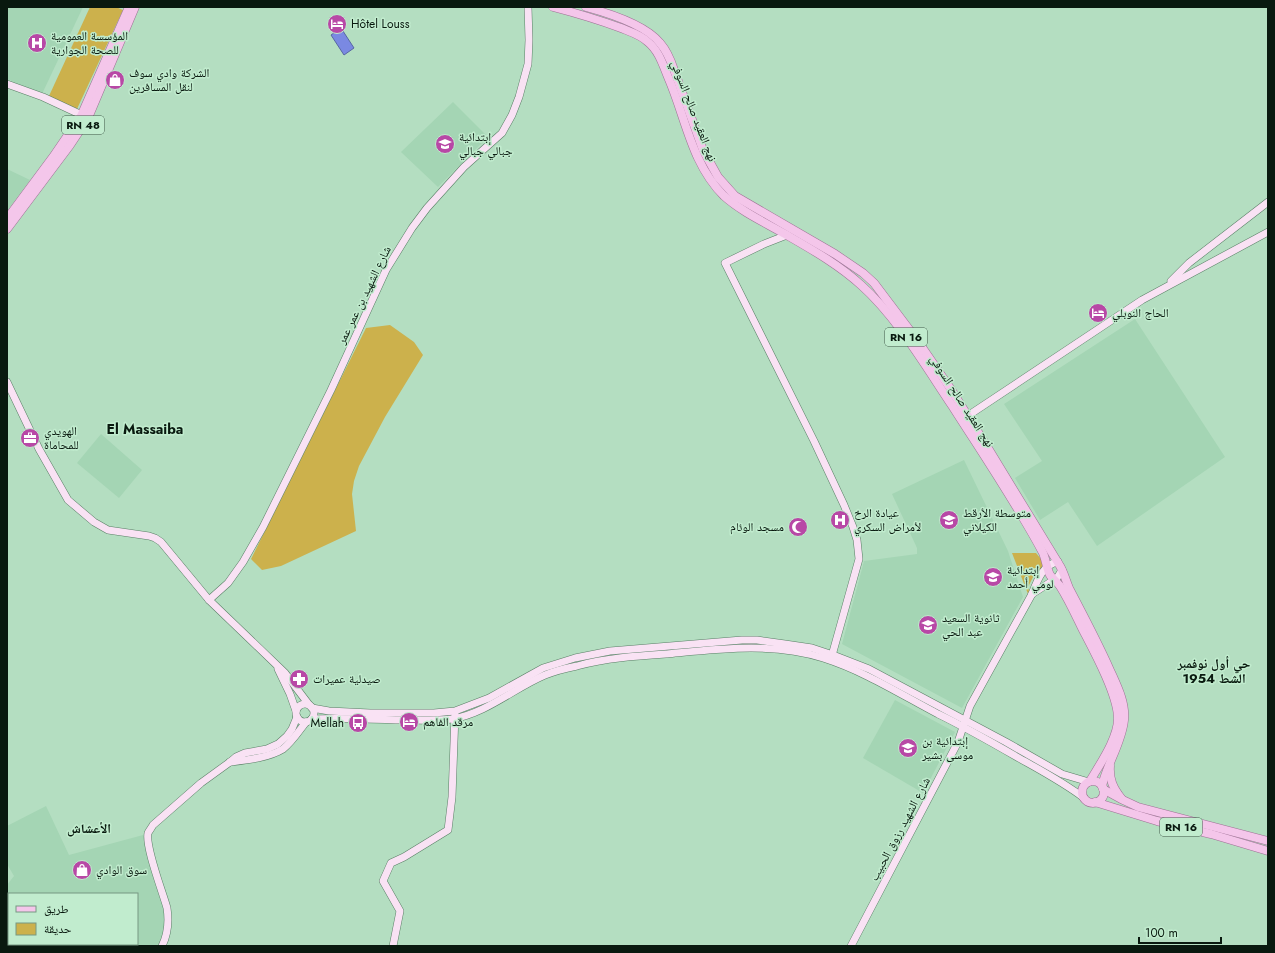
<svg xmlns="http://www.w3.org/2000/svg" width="1275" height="953" font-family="Jost,'Noto Naskh Arabic',sans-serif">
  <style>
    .built { fill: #a4d5b4; fill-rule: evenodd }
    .green { fill: #ccb14c }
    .water { fill: #7a89e2; stroke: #5867a3 }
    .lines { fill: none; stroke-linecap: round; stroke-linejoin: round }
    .secondary-casing { stroke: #587f65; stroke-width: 8 }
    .primary-casing { stroke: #9d7194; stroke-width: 9 }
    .secondary { stroke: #f9e2f4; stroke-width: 7 }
    .primary { stroke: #f4c6ea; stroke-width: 8 }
    .labels { text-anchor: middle; stroke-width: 3; stroke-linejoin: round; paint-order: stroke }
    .shield { fill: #c1ecce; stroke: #405848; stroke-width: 1 }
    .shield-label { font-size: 11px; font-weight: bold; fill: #09190f }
    .poi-label { font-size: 12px; fill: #09190f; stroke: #c1ecce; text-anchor: start }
    .street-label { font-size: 12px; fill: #09190f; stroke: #c1ecce }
    .neighbourhood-label { font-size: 13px; font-weight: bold; fill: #09190f; stroke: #c1ecce }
    .quarter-label { font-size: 14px; font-weight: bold; fill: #09190f; stroke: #c1ecce }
  </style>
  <rect width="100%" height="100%" fill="#b4dec1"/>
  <!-- built -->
  <g class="built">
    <polygon points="7,7 83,7 42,94 7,79"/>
    <polygon points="453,102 488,137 438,187 401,152"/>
    <polygon points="7,169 30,180 7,211"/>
    <polygon points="1135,319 1225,457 1097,546 1068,502 1040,520 1015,478 1042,461 1004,404"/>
    <polygon points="101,434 142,470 119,498 77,463"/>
    <polygon points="964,460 1008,551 1023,597 962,708 842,644 864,561 917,554 917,548 892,494"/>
    <polygon points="895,700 955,732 923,793 863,758"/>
    <path d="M46 806 69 855 143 835 165 903 168 923 162 946H7V885L14 876 7 864V826ZM9 894H137V944H9Z"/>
  </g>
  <!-- green -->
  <g class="green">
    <polygon points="90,7 116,7 123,10 77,109 49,96"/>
    <polygon points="390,325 414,342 423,355 385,417 359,466 354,481 352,494 356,531 281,566 262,570 251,559 366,328"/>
    <polygon points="1012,553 1036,553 1041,559 1043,566 1038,574 1034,575 1028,587 1029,591 1028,594"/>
  </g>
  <!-- water -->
  <polygon class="water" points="341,28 354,48 344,55 331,35"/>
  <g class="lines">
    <!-- secondary casing -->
    <g class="secondary-casing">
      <g id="secondary">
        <polyline points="7,84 43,97 86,117"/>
        <polyline points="787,235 764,244 725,263 814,441 844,505 853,527 857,540 859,559 831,659"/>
        <polyline points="1171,281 1189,263 1268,202"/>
        <polyline points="7,382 39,449 68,500 94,522 108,530 149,536 155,538 161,542 209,600 285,673 310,706"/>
        <polyline points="963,419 1142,300 1268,232"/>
        <polyline points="1032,594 1057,578 1062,570"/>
        <polyline points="209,600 228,583 243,562 263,527 331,390 386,270 412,228 427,208 464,167 502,133 512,115 519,97 528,64 529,40 528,7"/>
        <polyline points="278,669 290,694 296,711"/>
        <circle cx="305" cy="713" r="9"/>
        <polyline points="312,708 329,711 370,713 434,713 455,711 489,698 543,668 575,658 610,651 742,640 757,640 785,644 812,648 833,655 869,669 1006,742 1062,774 1089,782"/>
        <path d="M312 719C345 717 378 720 411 720 425 720 439 721 452 719 487 713 514 688 545 675 555 671 567 668 577 666 606 658 637 656 667 654 719 649 772 642 823 658 864 671 900 694 938 714 965 727 991 742 1017 757 1040 770 1063 782 1084 798"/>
        <path d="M230 762C247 760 268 758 283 749 292 742 299 731 306 722"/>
        <path d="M162 946C168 934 169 921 167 908 163 893 145 847 148 833 149 831 152 827 153 825L201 783 230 762 236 757 245 753 267 749 278 744 287 736 292 729 297 717"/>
        <polyline points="393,946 400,911 383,881 391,863 404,857 448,830 452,797 455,714"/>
        <path d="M851 946 958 742 970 706 1032 594C1037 581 1043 564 1058 562"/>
      </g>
    </g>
    <!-- primary casing -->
    <g class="primary-casing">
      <g id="primary">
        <path d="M553 7C576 13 599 20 621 28 631 32 641 35 648 42 659 51 663 65 668 77 686 118 691 163 724 196 742 212 764 222 785 234 811 249 838 264 861 285 897 317 926 367 953 407 983 454 1015 501 1042 551 1046 558 1046 567 1050 575 1053 579 1057 582 1060 586 1069 600 1076 616 1084 632 1095 653 1117 694 1118 717 1119 737 1100 764 1090 781"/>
        <path d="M586 7C608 13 646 25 660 43 667 51 671 61 674 70L703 150 718 177 735 196 835 254 863 273 874 283 917 340 950 388 986 445 1060 566C1064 573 1066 581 1069 588 1083 615 1097 641 1109 668 1116 684 1126 702 1124 720 1122 742 1107 764 1102 786"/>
        <polyline points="7,219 53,157 81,116 129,7"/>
        <polyline points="7,229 70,145 88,118 135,7"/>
        <path d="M1110 766C1109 779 1113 788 1121 798"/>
        <circle cx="1093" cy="792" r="11"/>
        <polyline points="1103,789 1123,800 1138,807 1268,841"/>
        <polyline points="1095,802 1157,821 1211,834 1268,851"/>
      </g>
    </g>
    <!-- secondary -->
    <use href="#secondary" class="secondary"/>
    <!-- primary -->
    <use href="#primary" class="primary"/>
  </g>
  <!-- icons -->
  <defs>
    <g id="hotel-disc" transform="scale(1)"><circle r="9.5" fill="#b848a6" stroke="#c1ecce"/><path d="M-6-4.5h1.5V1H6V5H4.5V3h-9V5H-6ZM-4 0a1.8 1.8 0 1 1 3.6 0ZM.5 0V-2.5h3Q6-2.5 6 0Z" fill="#fff"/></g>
    <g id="hospital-disc" transform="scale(1)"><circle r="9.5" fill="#b848a6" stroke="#c1ecce"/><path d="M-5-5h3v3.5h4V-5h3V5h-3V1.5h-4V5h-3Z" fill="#fff"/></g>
    <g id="shop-disc" transform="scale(1)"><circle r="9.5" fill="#b848a6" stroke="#c1ecce"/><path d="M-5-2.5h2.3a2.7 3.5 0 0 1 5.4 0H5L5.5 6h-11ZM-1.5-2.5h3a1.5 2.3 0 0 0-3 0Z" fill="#fff"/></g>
    <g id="school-disc" transform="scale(1)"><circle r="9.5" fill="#b848a6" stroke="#c1ecce"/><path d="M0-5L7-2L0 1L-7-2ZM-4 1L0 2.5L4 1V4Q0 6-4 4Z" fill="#fff"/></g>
    <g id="office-disc" transform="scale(1)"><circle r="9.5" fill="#b848a6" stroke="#c1ecce"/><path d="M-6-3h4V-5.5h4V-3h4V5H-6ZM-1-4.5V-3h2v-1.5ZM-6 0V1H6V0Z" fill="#fff"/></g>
    <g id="mosque-disc" transform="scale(1)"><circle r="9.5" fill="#b848a6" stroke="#c1ecce"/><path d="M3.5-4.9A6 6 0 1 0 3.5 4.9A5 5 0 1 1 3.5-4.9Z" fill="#fff"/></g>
    <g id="pharmacy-disc" transform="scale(1)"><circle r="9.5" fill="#b848a6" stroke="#c1ecce"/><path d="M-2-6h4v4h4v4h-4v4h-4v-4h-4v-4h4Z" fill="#fff"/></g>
    <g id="bus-disc" transform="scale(1)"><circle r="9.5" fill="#b848a6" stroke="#c1ecce"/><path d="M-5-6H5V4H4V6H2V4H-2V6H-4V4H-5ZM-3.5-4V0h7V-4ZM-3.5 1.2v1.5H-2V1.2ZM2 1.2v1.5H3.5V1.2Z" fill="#fff"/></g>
  </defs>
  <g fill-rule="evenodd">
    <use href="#hotel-disc" x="337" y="24"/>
    <use href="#hospital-disc" x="37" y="43"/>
    <use href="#shop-disc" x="115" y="80"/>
    <use href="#school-disc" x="445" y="144"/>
    <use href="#hotel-disc" x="1098" y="313"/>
    <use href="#office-disc" x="30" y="438"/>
    <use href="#hospital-disc" x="840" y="520"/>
    <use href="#school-disc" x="949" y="520"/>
    <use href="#mosque-disc" x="798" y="527"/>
    <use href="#school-disc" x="993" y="577"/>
    <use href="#school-disc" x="928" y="625"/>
    <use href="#pharmacy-disc" x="299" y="679"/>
    <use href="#hotel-disc" x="409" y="722"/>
    <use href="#bus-disc" x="358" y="723"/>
    <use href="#school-disc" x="908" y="748"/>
    <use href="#shop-disc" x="82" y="870"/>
  </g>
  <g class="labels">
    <!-- shield labels -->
    <g class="shield">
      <rect x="62" y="116" width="42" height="18" rx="3"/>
      <rect x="885" y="328" width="42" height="18" rx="3"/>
      <rect x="1160" y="818" width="42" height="18" rx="3"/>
    </g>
    <g class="shield-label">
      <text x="83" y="129">RN 48</text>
      <text x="906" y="341">RN 16</text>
      <text x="1181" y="831">RN 16</text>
    </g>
    <!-- poi labels -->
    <g class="poi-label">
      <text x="351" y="28">Hôtel Louss</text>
      <text x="51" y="40">المؤسسة العمومية<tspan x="51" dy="14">للصحة الجوارية</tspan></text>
      <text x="129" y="77">الشركة وادي سوف<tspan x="129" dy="14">لنقل المسافرين</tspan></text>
      <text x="459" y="141">إبتدائية<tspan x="459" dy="14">جبالي جبالي</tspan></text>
      <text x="1112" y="317">الحاج النوبلي</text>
      <text x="44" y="435">الهويدي<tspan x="44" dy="14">للمحاماة</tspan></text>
      <text x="854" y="517">عيادة الرخ<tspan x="854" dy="14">لأمراض السكري</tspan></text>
      <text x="963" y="517">متوسطة الأرقط<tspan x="963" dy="14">الكيلاني</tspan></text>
      <text x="784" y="531" text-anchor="end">مسجد الوئام</text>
      <text x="1007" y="574">إبتدائية<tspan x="1007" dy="14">لومي أحمد</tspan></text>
      <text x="942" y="622">ثانوية السعيد<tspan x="942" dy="14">عبد الحي</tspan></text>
      <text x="313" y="683">صيدلية عميرات</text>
      <text x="423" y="726">مرقد الفاهم</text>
      <text x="344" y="727" text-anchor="end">Mellah</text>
      <text x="922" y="745">إبتدائية بن<tspan x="922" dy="14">موسى بشير</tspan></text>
      <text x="96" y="874">سوق الوادي</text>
    </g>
    <!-- street labels -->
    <g class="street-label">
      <text transform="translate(694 111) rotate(69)" y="4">نهج العقيد صالح السوفي</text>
      <text transform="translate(364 295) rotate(-64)" y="4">شارع الشهيد بن عمر عمر</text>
      <text transform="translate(962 401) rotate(57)" y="4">نهج العقيد صالح السوفي</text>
      <text transform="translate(900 829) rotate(-62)" y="4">شارع الشهيد رزوق الحبيب</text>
    </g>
    <!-- neighbourhood labels -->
    <g class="neighbourhood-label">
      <text x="1214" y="668">حي أول نوفمبر<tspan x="1214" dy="15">1954 الشط</tspan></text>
      <text x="89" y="833">الأعشاش</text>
    </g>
    <!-- quarter labels -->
    <g class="quarter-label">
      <text x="145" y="434">El Massaiba</text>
    </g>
  </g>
  <!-- border -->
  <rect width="1275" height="953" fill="none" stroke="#09190f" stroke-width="16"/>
  <!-- legend -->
  <rect x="8" y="893" width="130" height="52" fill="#c1ecce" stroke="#779882"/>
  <rect x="16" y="906" width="20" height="6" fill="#f4c6ea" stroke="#779882"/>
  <text x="44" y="913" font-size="12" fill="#09190f">طريق</text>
  <rect x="16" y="923" width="20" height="12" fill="#ccb14c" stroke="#779882"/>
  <text x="44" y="933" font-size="12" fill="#09190f">حديقة</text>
  <!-- scale -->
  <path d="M1139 937v6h82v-6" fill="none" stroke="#09190f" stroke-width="2"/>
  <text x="1145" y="937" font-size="12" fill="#09190f" stroke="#c1ecce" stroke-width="3" paint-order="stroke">100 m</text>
</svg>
